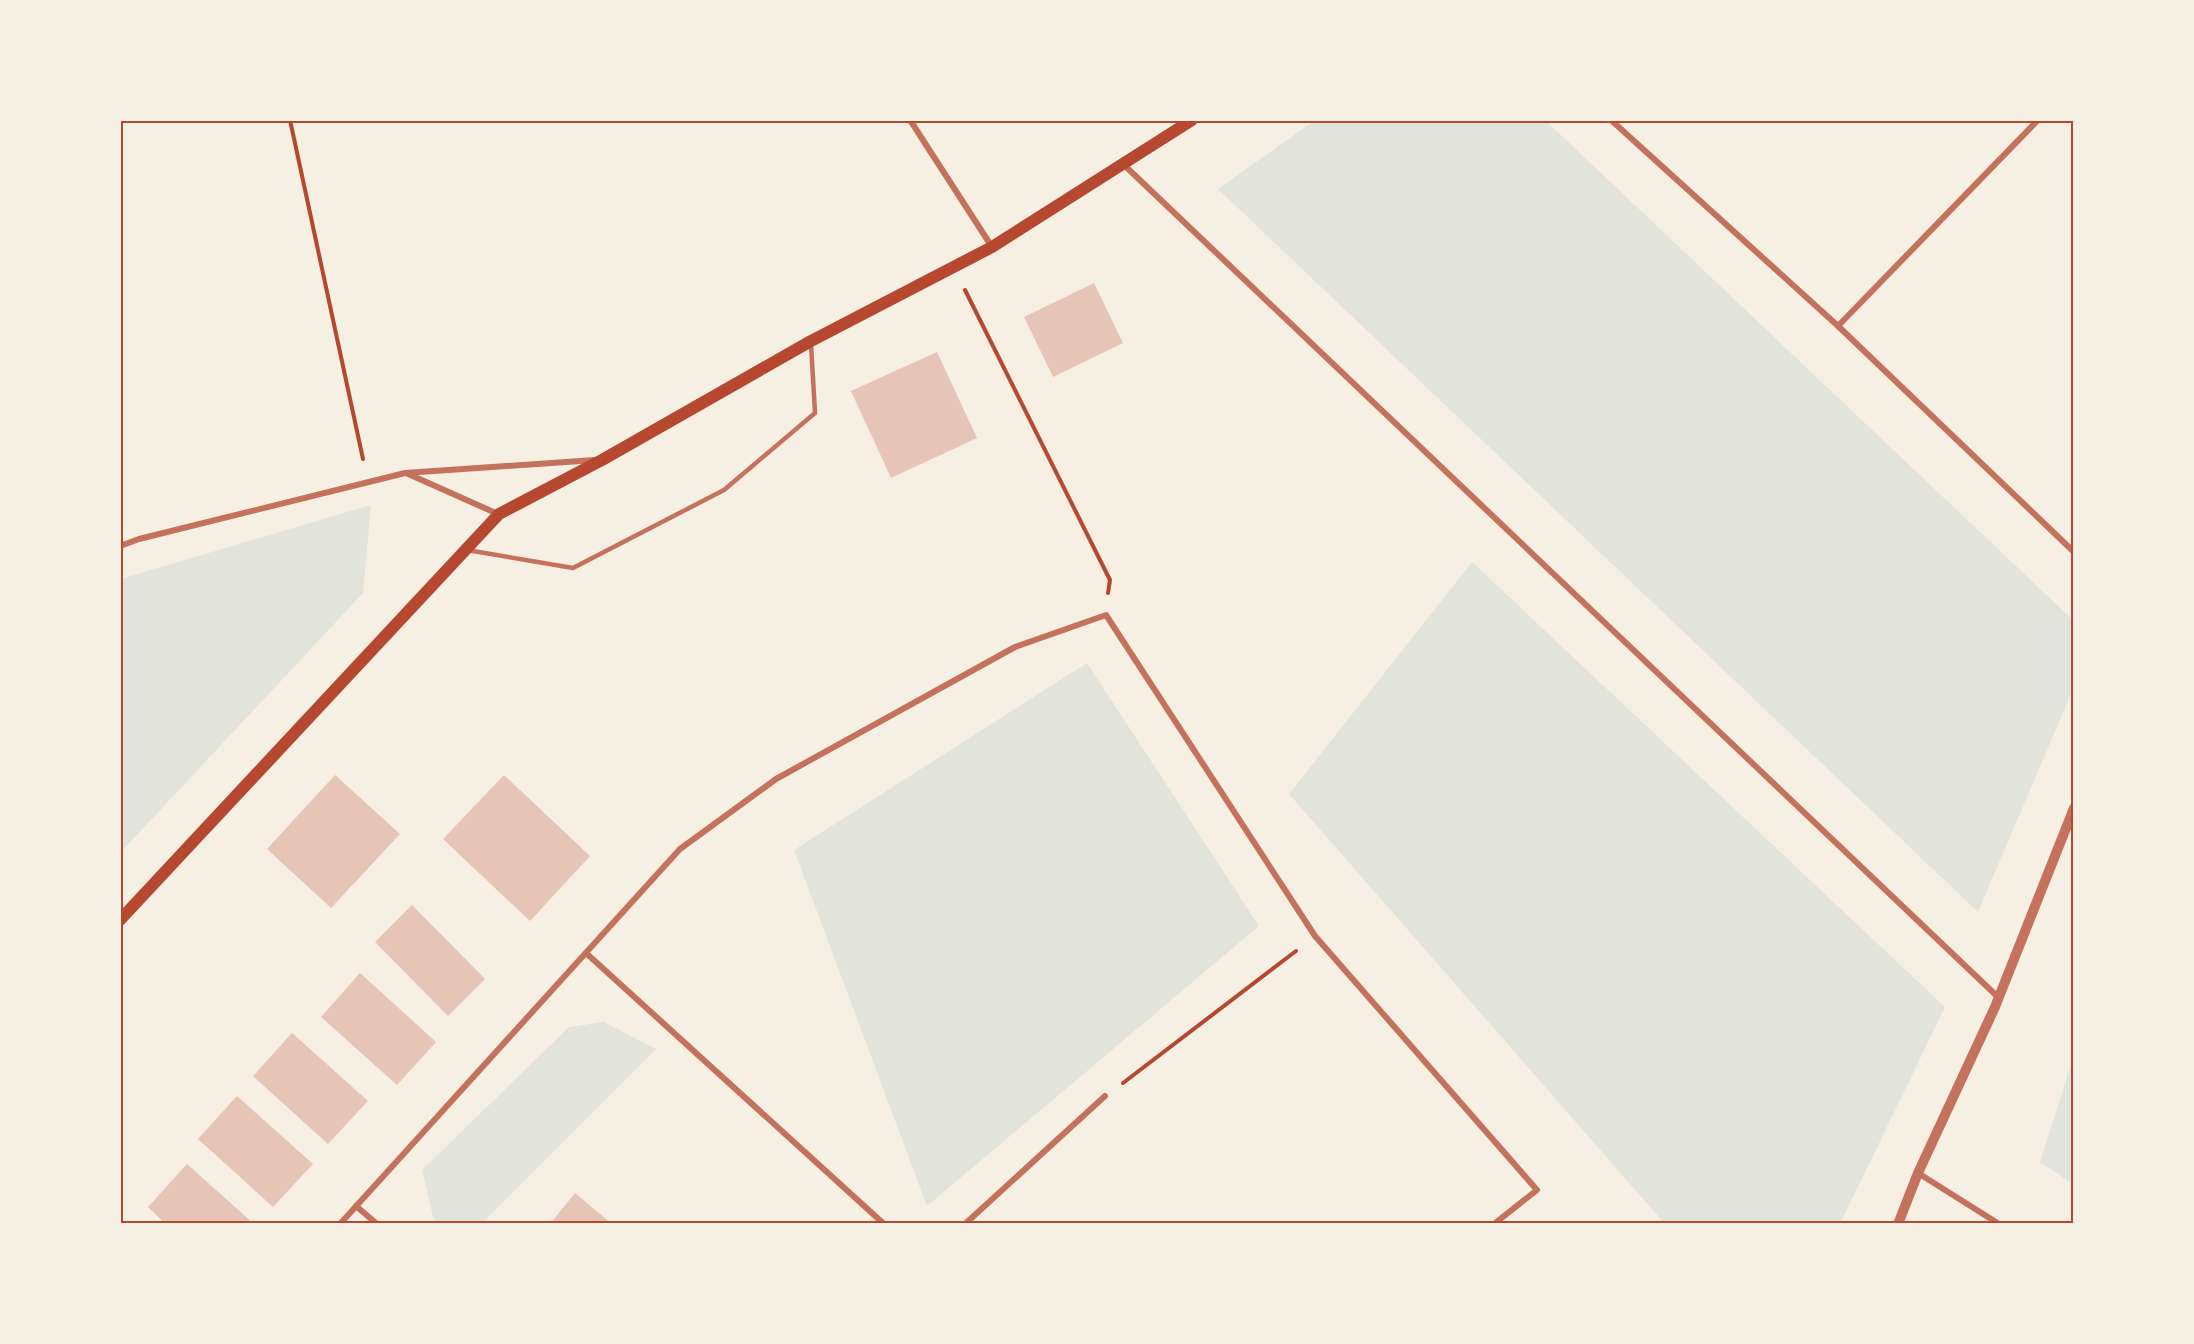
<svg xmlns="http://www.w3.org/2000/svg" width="2194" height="1344" font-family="Montserrat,sans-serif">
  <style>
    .green { fill: #e2e4dc }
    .building { fill: #e6c5b7 }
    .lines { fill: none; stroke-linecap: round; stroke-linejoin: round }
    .path { stroke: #b5482f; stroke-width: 4 }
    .service { stroke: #c5725c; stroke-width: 4.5 }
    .minor { stroke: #c5725c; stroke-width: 6 }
    .tertiary { stroke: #c5725c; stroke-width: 10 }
    .secondary { stroke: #b5482f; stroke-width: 12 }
    .neatline { fill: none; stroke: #b5482f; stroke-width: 2 }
  </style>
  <rect width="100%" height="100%" fill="#f6efe4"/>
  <!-- green -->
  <g class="green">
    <polygon points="1315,120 1545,120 2074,621 2074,687 1978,912 1218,189"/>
    <polygon points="371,505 363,593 120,853 120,579"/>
    <polygon points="1472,562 1945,1007 1840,1224 1665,1224 1289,794"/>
    <polygon points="1087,663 1259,926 927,1206 794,850"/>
    <polygon points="604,1022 656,1049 481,1224 439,1224 433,1217 422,1170 569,1027"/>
    <polygon points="2074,1056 2074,1185 2040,1162"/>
  </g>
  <!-- building -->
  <g class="building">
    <polygon points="1094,283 1123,343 1053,377 1024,317"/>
    <polygon points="937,352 977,438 891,478 851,391"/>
    <polygon points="335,775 400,834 331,908 267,849"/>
    <polygon points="504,775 590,856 530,921 443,839"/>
    <polygon points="412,905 485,979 448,1016 375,942"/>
    <polygon points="360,973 436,1042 397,1085 321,1017"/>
    <polygon points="292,1033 368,1101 328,1144 253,1076"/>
    <polygon points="237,1096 313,1164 273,1207 198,1139"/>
    <polygon points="187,1164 254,1224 166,1224 148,1207"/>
    <polygon points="575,1193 612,1224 550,1224"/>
  </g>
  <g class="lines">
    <!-- path -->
    <g class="path">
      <polyline points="290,120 363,459"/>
      <polyline points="965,290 1110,580 1108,593"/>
      <polyline points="1123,1083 1296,951"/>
    </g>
    <!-- service -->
    <polyline class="service" points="467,550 573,568 724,490 815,413 811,344"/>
    <!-- minor -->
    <g class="minor">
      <polyline points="910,120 992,247"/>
      <polyline points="1611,120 1838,326 2074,552"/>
      <polyline points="1123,164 1999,998"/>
      <polyline points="1838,326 2038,120"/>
      <polyline points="406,473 498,514"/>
      <polyline points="120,546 139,539 405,473 595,460"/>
      <polyline points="586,953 884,1224"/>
      <polyline points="1918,1173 1999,1224"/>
      <polyline points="356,1206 377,1224"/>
      <polyline points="340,1224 680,849 776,779 1015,647 1106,615 1315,936 1537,1190 1494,1224"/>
      <polyline points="965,1224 1105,1096"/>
    </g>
    <!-- tertiary -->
    <polyline class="tertiary" points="1898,1224 1918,1173 1995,1007 2074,808"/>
    <!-- secondary -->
    <polyline class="secondary" points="120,920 499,514 602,460 811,341 992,247 1192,120"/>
  </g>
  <!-- border -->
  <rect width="2194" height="1344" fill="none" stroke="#f6efe4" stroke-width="243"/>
  <rect x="122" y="122" width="1950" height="1100" class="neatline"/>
</svg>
